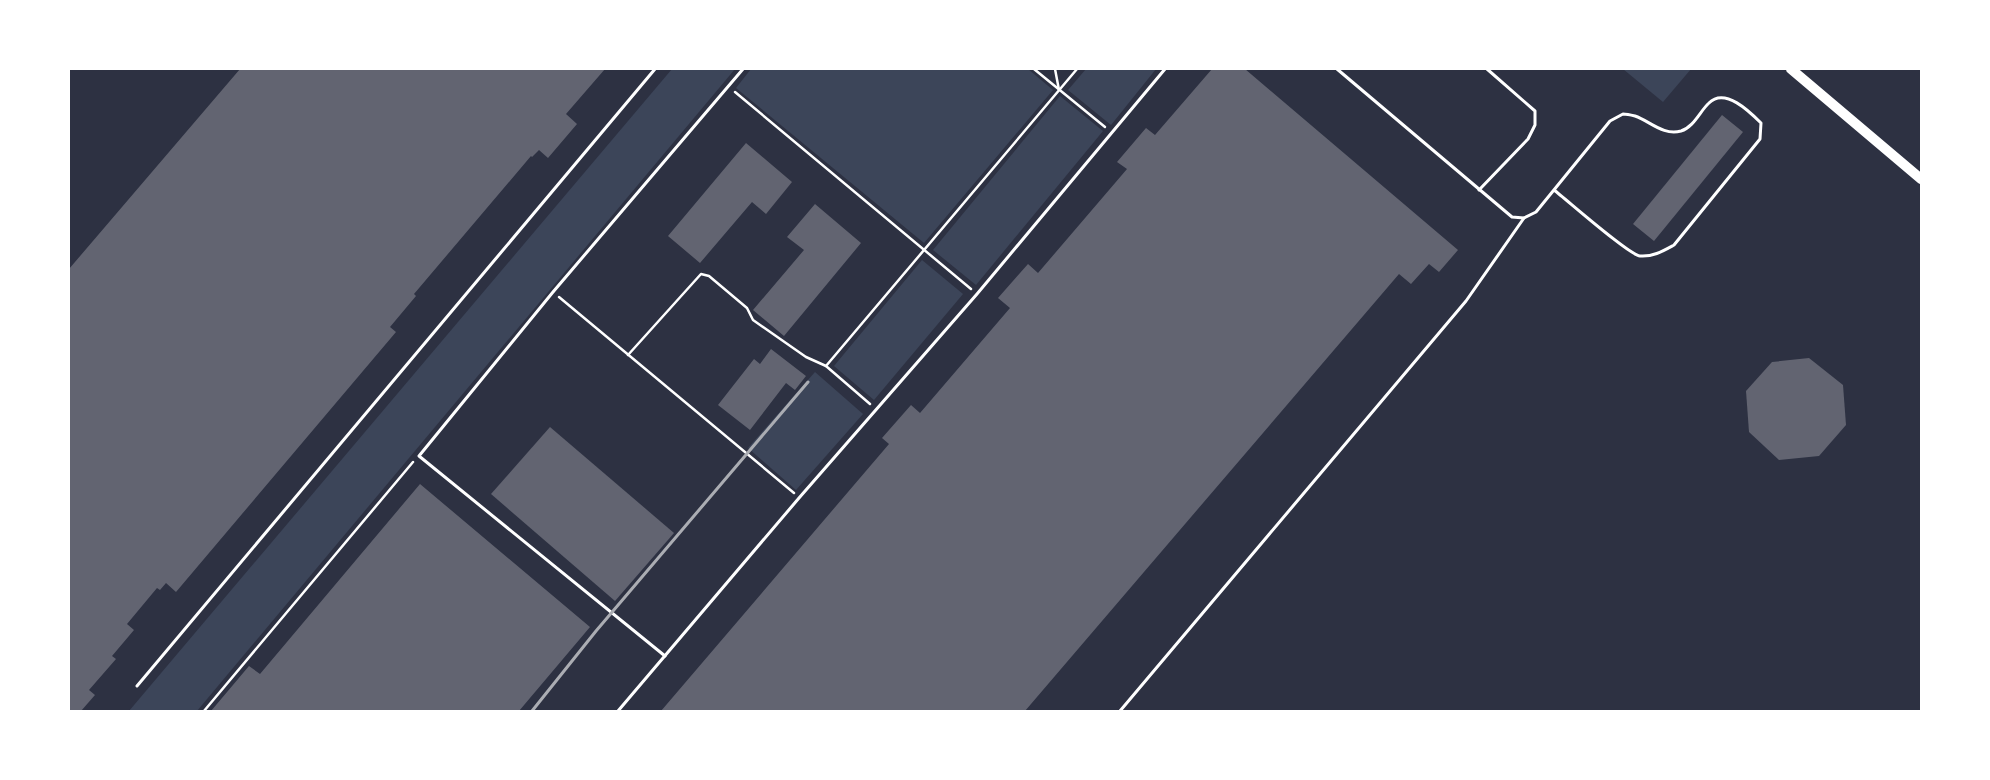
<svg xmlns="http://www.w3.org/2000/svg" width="1990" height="780" font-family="'Sofia Sans Condensed',sans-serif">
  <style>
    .green { fill: #3c4559 }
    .building { fill: #626471 }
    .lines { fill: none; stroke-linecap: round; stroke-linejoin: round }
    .path { stroke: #fff; stroke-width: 2.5 }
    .service { stroke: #fff; stroke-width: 3 }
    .primary { stroke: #fff; stroke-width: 10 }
    .rail { stroke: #abadb3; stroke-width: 3 }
  </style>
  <rect width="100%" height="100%" fill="#2d3142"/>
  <!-- green -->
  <g class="green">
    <polygon points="672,69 735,69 197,711 129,711"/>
    <polygon points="751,69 1028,69 1053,90 924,243 736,88"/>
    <polygon points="1086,69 1156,69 1111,125 1068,90"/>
    <polygon points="1623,69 1691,69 1663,102"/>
    <polygon points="1060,96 1103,131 976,285 933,250"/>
    <polygon points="922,260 963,294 874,400 834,366"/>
    <polygon points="815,372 863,414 796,490 748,448"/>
  </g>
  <!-- building -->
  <g class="building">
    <polygon points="240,69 605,69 566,114 577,124 548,158 539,150 532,157 531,156 414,294 416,296 390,327 396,332 176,592 166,583 160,590 157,588 127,624 134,630 112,656 116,659 89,690 95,695 81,711 69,711 69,269"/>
    <polygon points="1212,69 1245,69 1458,250 1439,272 1429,264 1411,284 1399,274 1025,711 661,711 889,444 882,438 911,405 920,413 1010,308 998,298 1028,264 1038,273 1127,169 1117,162 1146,128 1155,135"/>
    <polygon points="1722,115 1743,132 1654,241 1633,224"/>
    <polygon points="746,143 792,182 766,214 752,202 700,263 668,236"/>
    <polygon points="815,204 861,243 784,336 753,310 804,250 787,237"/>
    <polygon points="771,349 806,376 795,390 786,383 750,430 718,405 754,359 760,364"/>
    <polygon points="1809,358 1843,385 1846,425 1819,456 1779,460 1749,432 1746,391 1772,362"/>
    <polygon points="550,427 674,533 615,601 491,494"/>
    <polygon points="420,484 590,627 519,711 211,711 249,666 260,674"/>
  </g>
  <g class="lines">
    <!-- path -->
    <g class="path">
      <polyline points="1034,69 1105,127"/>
      <polyline points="1055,69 1059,90"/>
      <polyline points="735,92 971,289"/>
      <polyline points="559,297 794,493"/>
      <polyline points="628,355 701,274 709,276 747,308 753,320 806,357 826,366"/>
      <polyline points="870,404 826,366 1077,69"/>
      <polyline points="204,711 413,462"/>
    </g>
    <!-- service -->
    <g class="service">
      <path d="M1337 69 1512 217 1524 218 1536 212 1610 121 1623 114C1626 114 1631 115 1635 116 1650 121 1663 136 1681 131 1694 127 1700 111 1709 103 1725 87 1750 112 1761 123L1760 139 1674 245C1663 251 1653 257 1640 256 1629 255 1567 200 1554 190"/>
      <polyline points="1479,190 1528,139 1535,125 1535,111 1487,69"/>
      <polyline points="665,656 419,456 553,292 743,69"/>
      <polyline points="137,686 655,69"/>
      <polyline points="618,711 799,498 977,294 1165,69"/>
      <polyline points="1120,711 1466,301 1524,218"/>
    </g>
    <!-- primary -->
    <polyline class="primary" points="1791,69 1921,179"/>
    <!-- rail -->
    <polyline class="rail" points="532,711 596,631 808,382"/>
  </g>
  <!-- border -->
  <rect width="1990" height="780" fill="none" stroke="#ffffff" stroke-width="140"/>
</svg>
